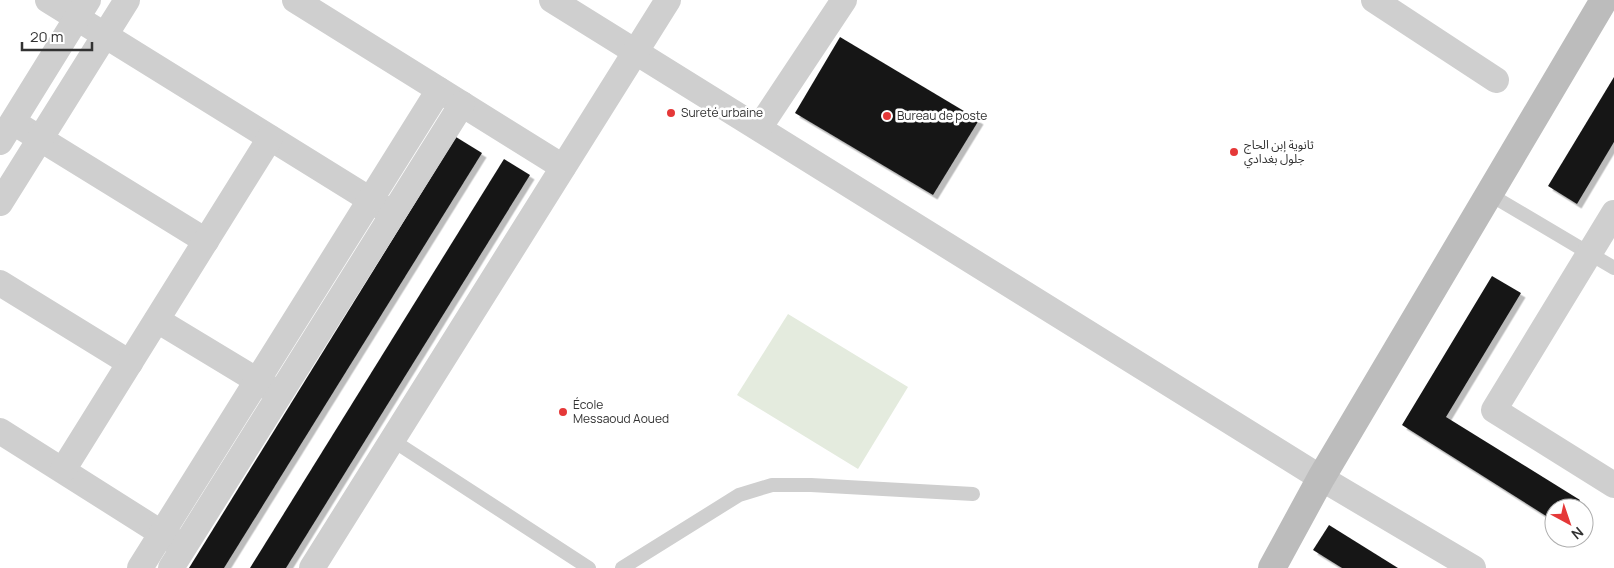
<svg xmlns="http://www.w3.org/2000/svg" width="1614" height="568" font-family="Manrope,'Noto Sans Arabic',sans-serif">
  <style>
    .green { fill: #e4ebde }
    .building { fill: #191919; filter: url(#shadow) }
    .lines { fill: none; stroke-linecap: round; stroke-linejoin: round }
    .lane { stroke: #cfcfcf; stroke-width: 14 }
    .street { stroke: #cfcfcf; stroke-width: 26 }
    .secondary { stroke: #bcbcbc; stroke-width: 28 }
    .poi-dot { fill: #e53838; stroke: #fff; stroke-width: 2 }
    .labels { text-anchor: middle; stroke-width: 5; stroke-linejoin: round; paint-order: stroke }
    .poi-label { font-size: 12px; fill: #323232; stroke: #fff; text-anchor: start }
  </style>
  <defs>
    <filter id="shadow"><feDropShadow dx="4.5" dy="4.5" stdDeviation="0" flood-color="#0004"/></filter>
  </defs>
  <rect width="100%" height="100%" fill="#fff"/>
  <!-- green -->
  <polygon class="green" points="788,314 908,387 858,469 737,395"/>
  <!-- building -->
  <g class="building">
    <polygon points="840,37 979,120 933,195 795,113"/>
    <polygon points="1614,77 1614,142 1577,204 1548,186"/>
    <polygon points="456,137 482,153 224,568 189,568"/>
    <polygon points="504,159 530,175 286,568 250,568"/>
    <polygon points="1492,276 1521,293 1446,417 1580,500 1575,508 1554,508 1554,521 1402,425"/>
    <polygon points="1329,525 1398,568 1342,568 1313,550"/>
  </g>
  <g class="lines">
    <!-- lane -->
    <g class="lane">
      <polyline points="1489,194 1614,268"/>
      <polyline points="392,440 589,568"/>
      <polyline points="622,568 739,495 772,485 811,485 973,494"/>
    </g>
    <!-- street -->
    <g class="street">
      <polyline points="48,0 385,209"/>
      <polyline points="295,0 563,167"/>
      <polyline points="552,0 1321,478 1473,568"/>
      <polyline points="1374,0 1496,80"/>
      <polyline points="13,122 206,241"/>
      <polyline points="759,128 844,0"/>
      <polyline points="0,142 88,0"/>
      <polyline points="0,203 127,0"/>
      <polyline points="1614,213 1494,410 1614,485"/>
      <polyline points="0,283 130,363"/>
      <polyline points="157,320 271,389"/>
      <polyline points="0,431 177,543"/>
      <polyline points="63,470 270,138"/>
      <polyline points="140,568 439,90"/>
      <polyline points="171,568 462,104"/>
      <polyline points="312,568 668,0"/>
    </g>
    <!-- secondary -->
    <polyline class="secondary" points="1272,568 1321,478 1604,0"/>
  </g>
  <!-- markers -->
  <g class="poi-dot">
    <circle cx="671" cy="113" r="5"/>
    <circle cx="887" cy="116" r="5"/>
    <circle cx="1234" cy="152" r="5"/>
    <circle cx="563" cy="412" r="5"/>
  </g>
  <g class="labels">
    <!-- poi labels -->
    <g class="poi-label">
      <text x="681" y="117">Sureté urbaine</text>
      <text x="897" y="120">Bureau de poste</text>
      <text x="1244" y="149">ثانوية إبن الحاج<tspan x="1244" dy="14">جلول بغدادي</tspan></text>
      <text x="573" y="409">École<tspan x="573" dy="14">Messaoud Aoued</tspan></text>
    </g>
  </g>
  <!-- north arrow -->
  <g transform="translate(1569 523) rotate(140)"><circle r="24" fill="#ffffff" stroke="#adadad"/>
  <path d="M0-4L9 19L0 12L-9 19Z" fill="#e53838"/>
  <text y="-8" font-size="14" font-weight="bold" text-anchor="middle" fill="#323232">N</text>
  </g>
  <!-- scale -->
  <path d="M22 42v8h70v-8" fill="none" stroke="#323232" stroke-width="2.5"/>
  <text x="30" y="42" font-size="15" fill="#323232" stroke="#ffffff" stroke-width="4" paint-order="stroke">20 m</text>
</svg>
